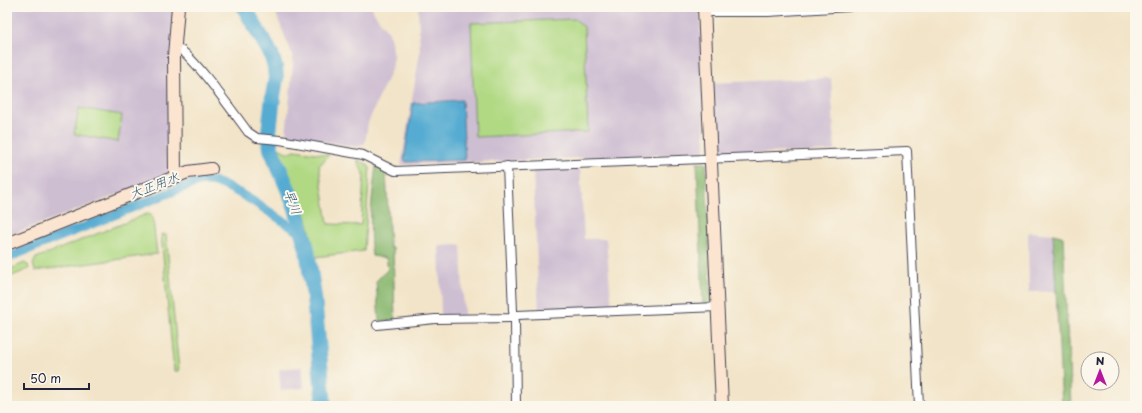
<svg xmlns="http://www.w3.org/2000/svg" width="1142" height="413" font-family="'Playpen Sans','Klee One',sans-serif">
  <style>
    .industrial { fill: #cebed2 }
    .green { fill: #b1d984; stroke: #6a7e60 }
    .forest { fill: #8cb972; stroke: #576e56 }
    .water { fill: #55abd1; stroke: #3c6686 }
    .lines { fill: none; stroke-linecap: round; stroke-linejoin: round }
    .canal { stroke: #55abd1; stroke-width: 9 }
    .river { stroke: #55abd1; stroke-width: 16 }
    .street-casing { stroke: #413f50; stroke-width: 10 }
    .secondary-casing { stroke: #413f50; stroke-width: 14 }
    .street { stroke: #fff; stroke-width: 8 }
    .secondary { stroke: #fce5d0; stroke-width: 12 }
    .labels { text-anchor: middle; stroke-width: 4; stroke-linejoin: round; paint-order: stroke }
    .water-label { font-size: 13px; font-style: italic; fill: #365977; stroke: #fbf7ec }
  </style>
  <rect width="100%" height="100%" fill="#fbf7ec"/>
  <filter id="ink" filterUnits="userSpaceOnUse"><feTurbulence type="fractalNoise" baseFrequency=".025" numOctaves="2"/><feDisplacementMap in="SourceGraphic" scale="8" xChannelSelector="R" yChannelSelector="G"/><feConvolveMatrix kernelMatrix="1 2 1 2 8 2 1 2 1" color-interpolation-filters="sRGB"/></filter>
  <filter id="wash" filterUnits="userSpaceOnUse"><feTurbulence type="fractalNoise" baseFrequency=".012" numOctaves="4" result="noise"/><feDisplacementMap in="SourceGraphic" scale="16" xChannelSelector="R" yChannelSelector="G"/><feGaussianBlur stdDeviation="0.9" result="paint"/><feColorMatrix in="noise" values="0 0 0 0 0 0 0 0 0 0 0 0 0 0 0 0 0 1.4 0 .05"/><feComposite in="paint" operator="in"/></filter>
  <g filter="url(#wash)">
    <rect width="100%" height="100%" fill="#f2e4c8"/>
    <!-- industrial -->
    <g class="industrial">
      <polygon points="7,7 174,7 170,175 7,236"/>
      <polygon points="277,7 372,7 374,13 389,33 393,50 393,65 368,123 365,143 357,147 286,135 293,65 292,54 276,14"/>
      <polygon points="418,7 700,7 705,153 401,165 420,52"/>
      <polygon points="831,78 835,151 716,154 712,83"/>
      <polygon points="580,168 584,239 606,239 612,309 539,312 533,170"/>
      <polygon points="1028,232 1053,234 1056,291 1029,292"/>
      <polygon points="461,245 464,316 441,316 439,246"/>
      <polygon points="302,367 304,388 281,390 279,369"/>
    </g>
    <!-- green -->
    <g class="green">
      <polygon points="575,19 584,27 588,132 475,137 471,23"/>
      <polygon points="79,108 122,115 118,142 74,134"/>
      <path d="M277 147 288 153 295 150 329 155 319 166 328 224 361 225 364 175 357 160 367 164 370 168 364 251 315 257C312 239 309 221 302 205 293 185 283 168 277 147Z"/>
      <polygon points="147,214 151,215 153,220 157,254 35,271 33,264 36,258"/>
      <polygon points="161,234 166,235 179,371 174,371"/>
      <polygon points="24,263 28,265 29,269 7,278 7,271"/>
    </g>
    <!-- forest -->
    <g class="forest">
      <polygon points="697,163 706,163 711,305 703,305"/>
      <path d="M376 166 386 172 390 248H393L395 320 379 321 376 281 388 269 386 258 372 256C368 226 372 196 376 166Z"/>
      <polygon points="1053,234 1061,236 1063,237 1071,406 1062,406"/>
    </g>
    <!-- water -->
    <polygon class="water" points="462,100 465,160 406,162 406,160 404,160 413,103"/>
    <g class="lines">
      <!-- canal -->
      <path class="canal" d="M7 258 184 187C191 184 199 181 207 181 229 181 284 222 303 235"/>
      <!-- river -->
      <polyline class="river" points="244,7 271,54 275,67 276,78 273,96 269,132 271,149 296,208 303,235 307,249 314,297 324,406"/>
    </g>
  </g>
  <g filter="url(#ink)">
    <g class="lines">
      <!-- street casing -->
      <g class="street-casing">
        <g id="street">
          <polyline points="704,12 768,12 849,7"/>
          <path d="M174 46C189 49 236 116 248 132L257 138 280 140 363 155 395 171 907 151 919 406"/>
          <polyline points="507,166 513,311 515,322 516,406"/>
          <polyline points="377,325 435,319 511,318 517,315 718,307"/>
        </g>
      </g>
      <!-- secondary casing -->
      <g class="secondary-casing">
        <g id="secondary">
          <polyline points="704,7 722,406"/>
          <polyline points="175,177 188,172 211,169"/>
          <polyline points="7,244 175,177 174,56 178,7"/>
        </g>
      </g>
      <!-- street -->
      <use href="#street" class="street"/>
      <!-- secondary -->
      <use href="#secondary" class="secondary"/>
    </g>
  </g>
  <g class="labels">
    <!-- water labels -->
    <g class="water-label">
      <text transform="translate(154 185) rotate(-21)" y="5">大正用水</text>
      <text transform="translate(293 202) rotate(69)" y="5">早川</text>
    </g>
  </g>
  <!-- margin -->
  <rect width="1142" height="413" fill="none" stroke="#fbf7ec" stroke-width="24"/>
  <!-- north arrow -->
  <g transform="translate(1100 371)"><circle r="19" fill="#fbf7ec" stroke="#a4a2a5"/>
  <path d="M0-3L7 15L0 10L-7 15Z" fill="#b5179e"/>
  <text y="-6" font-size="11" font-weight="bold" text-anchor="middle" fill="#22223b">N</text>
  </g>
  <!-- scale -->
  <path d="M24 383v6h65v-6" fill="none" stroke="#22223b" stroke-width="2"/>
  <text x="30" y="383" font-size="12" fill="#22223b" stroke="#fbf7ec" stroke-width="3" paint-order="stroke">50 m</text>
</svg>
